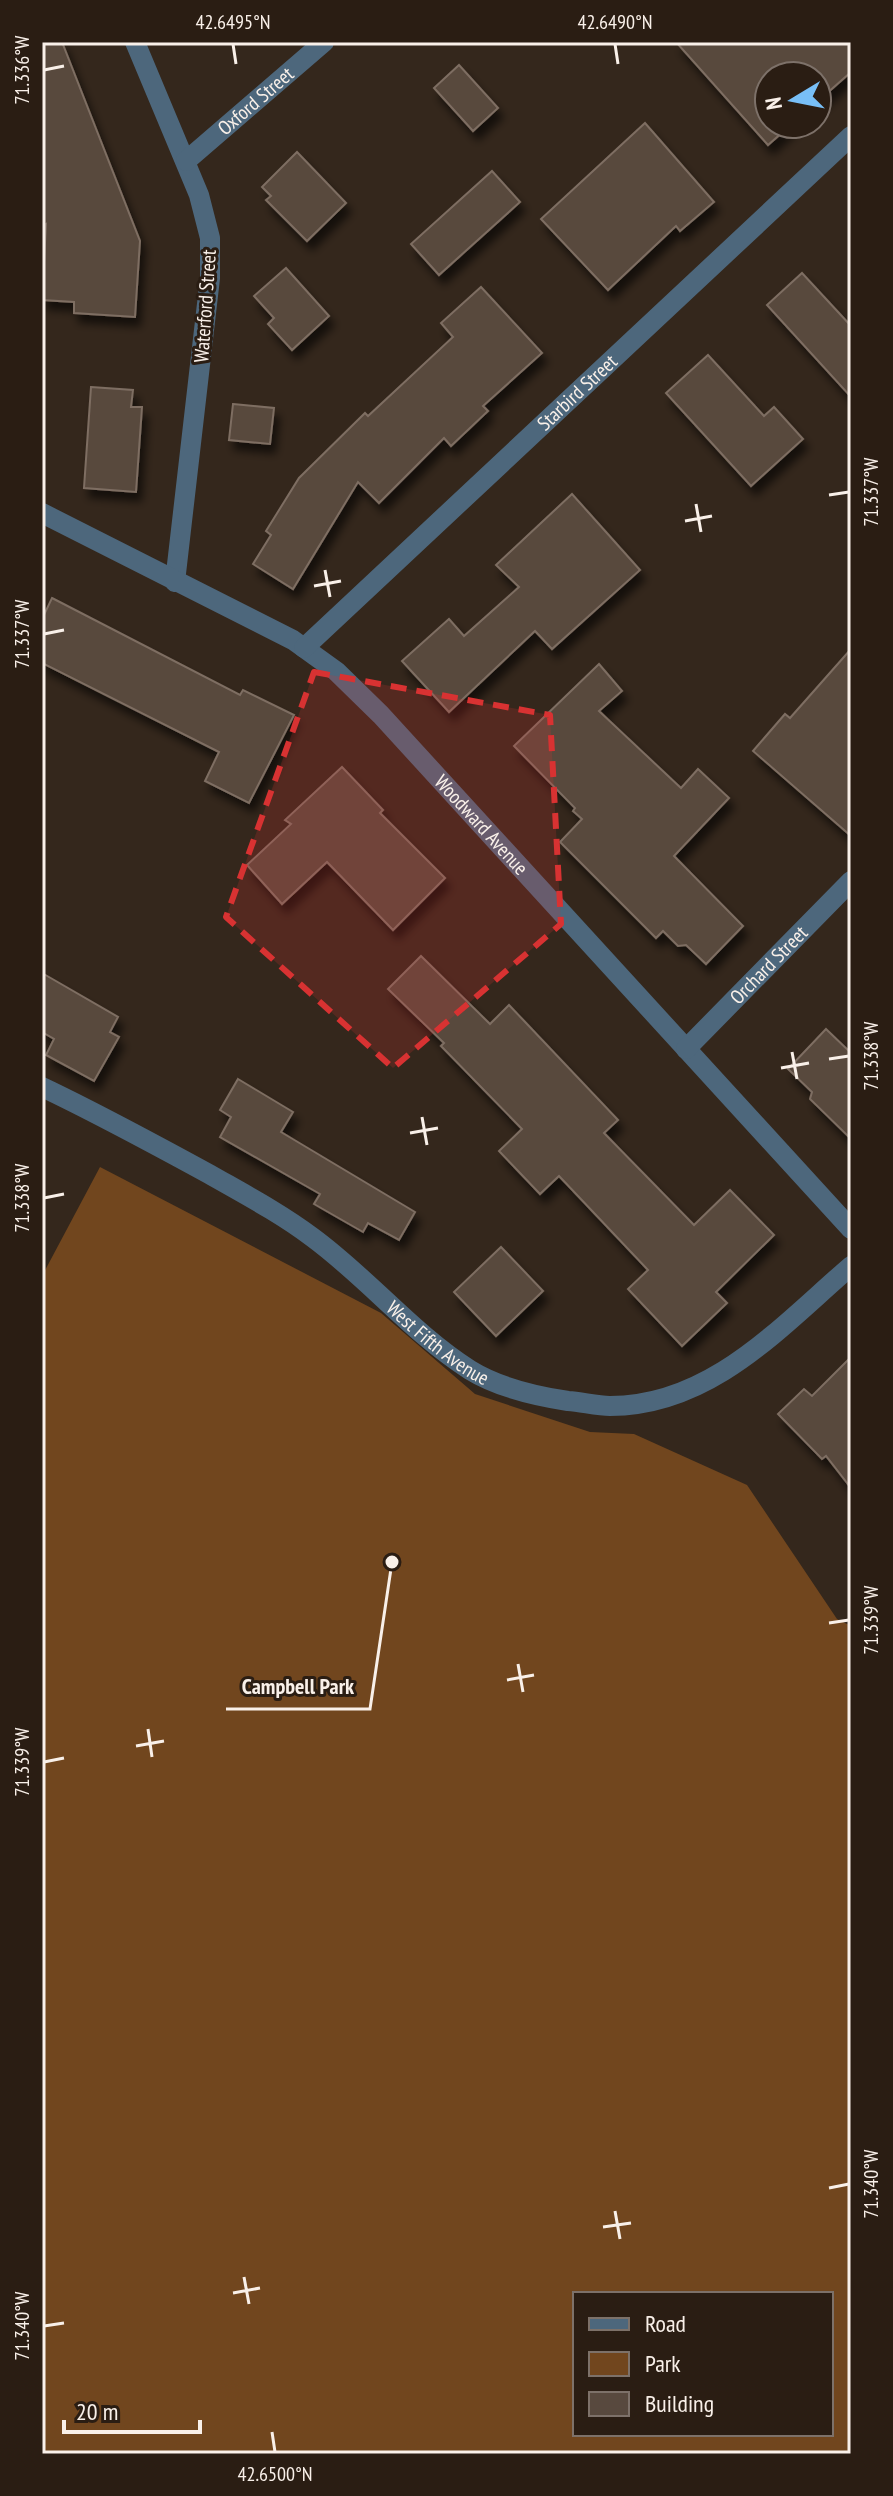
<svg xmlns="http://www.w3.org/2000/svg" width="893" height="2496" font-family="'PT Sans Narrow',sans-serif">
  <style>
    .green { fill: #71461e; fill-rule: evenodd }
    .building { fill: #58493e; stroke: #7e6e62; stroke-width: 2; filter: url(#shadow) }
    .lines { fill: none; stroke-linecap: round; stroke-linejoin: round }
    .street { stroke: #4d677c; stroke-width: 20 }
    .marked { fill: #d83232; fill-opacity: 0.2; stroke: #d83232; stroke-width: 6; stroke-dasharray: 16 10; stroke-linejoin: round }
    .ticks { fill: none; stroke: #f9f0e9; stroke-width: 3 }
    .labels { text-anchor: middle; stroke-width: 6; stroke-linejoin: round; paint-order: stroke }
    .street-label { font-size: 20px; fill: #f9f0e9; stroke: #2a1d13 }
    .leader { fill: none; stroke: #f9f0e9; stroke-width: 3 }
    .callout-dot { fill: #f9f0e9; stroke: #2a1d13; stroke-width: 3 }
    .callout-label { font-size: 22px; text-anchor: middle; font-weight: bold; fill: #f9f0e9; stroke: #2a1d13; stroke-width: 6; stroke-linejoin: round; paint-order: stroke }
    .neatline { fill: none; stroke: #f9f0e9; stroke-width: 3 }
    .ticks-label { font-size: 20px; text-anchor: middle; fill: #f9f0e9 }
  </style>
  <defs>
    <filter id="shadow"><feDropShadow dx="5" dy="9" stdDeviation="4" flood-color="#0009"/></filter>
  </defs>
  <rect width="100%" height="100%" fill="#34271c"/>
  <!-- green -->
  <path class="green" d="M100 1167 381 1313 475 1394 590 1432 634 1434 747 1485 837 1619 851 1626V2454H42V1276ZM575 2294H831V2434H575Z"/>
  <!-- building -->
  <g class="building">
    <polygon points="42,42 62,42 140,241 135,317 74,313 74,302 42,300 46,224 42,226"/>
    <polygon points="676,42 851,42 851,72 817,102 817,76 769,76 769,124 792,124 768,145"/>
    <polygon points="459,65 498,108 473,131 434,88"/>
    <polygon points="645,123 714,202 680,231 676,226 608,290 541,219"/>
    <polygon points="297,152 346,203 307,241 266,200 271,196 262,187"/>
    <polygon points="492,171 520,202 439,275 411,244"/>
    <polygon points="286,268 329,316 292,350 268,324 274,318 254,296"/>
    <polygon points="802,273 851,326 851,397 767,305"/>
    <polygon points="481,287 542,353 483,406 488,411 451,446 444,438 379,503 358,482 293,589 253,564 271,535 266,531 299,478 365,413 368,416 453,337 441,323"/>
    <polygon points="708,355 764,416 774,407 803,439 751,486 666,393"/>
    <polygon points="91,387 133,390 131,407 142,407 136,492 84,488"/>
    <polygon points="233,404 274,408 270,444 229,440"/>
    <polygon points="572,494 640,570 552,649 535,631 449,712 402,661 449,619 464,636 519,587 496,565"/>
    <polygon points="52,598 240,695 243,690 294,715 249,803 205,781 219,752 42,663 42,619"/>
    <polygon points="851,649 851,836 753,751 785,714 790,718"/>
    <polygon points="599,664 622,691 599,711 681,788 698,769 729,798 674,856 743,926 706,964 686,945 678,946 663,931 656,938 560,842 582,819 573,811 575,808 514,746"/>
    <polygon points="342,767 383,810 380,813 445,878 393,930 327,862 282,904 247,865 291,824 285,820"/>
    <polygon points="421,956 490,1024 509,1005 618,1120 604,1133 694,1225 730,1190 774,1235 716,1292 727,1303 682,1346 628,1289 648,1270 559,1176 540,1194 499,1151 522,1129 441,1046 444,1043 388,989"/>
    <polygon points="42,973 118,1017 110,1032 119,1037 94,1081 46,1055 54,1039 42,1032"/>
    <polygon points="826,1029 851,1053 851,1139 810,1099 812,1092 788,1069"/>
    <polygon points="238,1079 293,1112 281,1132 415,1212 399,1240 368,1223 363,1232 314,1204 320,1194 220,1137 231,1117 220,1110"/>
    <polygon points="501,1247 543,1291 496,1336 454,1292"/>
    <polygon points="851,1357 851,1488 826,1456 822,1459 778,1414 804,1389 812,1396"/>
  </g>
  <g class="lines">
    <!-- street -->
    <g class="street">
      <polyline points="135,42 199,195 210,238 210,278 175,582"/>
      <path id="s1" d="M186 161 324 42"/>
      <path id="s2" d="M42 513 293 640 336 671 381 715 851 1229"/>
      <path id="s3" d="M304 648 851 136"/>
      <path id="s4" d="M686 1049 851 881"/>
      <path id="s5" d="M42 1087C99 1114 154 1144 209 1174 244 1194 280 1213 312 1237 368 1278 412 1333 470 1370 499 1388 535 1396 568 1401 582 1402 597 1406 610 1406 711 1406 780 1327 851 1266"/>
    </g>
  </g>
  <!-- marked area -->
  <path class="marked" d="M314 672 550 715 561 924 393 1068 226 917Z"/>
  <!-- ticks -->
  <path class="ticks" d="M233 44 236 64M615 44 618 64M44 70 64 66M829 495 849 492M696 504 701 532M685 521 712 516M325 570 330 597M314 586 341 581M44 634 64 630M792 1052 797 1079M829 1059 849 1056M781 1068 809 1063M422 1117 427 1145M410 1133 438 1128M44 1198 64 1194M829 1623 849 1620M518 1664 523 1692M507 1680 534 1675M148 1729 152 1757M136 1746 164 1741M44 1762 64 1758M829 2188 849 2184M615 2211 620 2239M603 2227 631 2223M244 2277 249 2304M233 2293 260 2288M44 2326 64 2323M272 2432 275 2452"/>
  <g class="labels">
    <!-- street labels -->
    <g class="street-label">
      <text dy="7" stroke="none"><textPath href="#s1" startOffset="92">Oxford Street</textPath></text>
      <text transform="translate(205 306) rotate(-86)" y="7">Waterford Street</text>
      <text dy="7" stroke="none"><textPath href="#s3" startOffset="374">Starbird Street</textPath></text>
      <text dy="7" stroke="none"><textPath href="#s2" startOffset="546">Woodward Avenue</textPath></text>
      <text dy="7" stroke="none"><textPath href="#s4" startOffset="118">Orchard Street</textPath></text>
      <text dy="7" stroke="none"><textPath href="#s5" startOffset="474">West Fifth Avenue</textPath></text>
    </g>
  </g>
  <!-- callouts -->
  <path class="leader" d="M392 1562L370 1709H226"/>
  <circle class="callout-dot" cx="392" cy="1562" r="8"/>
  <g class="callout-label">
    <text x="298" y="1694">Campbell Park</text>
  </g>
  <!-- border -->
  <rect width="893" height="2496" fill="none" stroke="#2a1d13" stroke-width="88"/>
  <!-- legend -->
  <rect x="573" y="2292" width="260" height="144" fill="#2a1d13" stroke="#7d7169" stroke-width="2"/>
  <rect x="589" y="2318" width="40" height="12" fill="#4d677c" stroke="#7d7169" stroke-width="2"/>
  <text x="645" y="2332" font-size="24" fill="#f9f0e9">Road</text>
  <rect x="589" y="2352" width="40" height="24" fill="#71461e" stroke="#7d7169" stroke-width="2"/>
  <text x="645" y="2372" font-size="24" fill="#f9f0e9">Park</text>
  <rect x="589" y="2392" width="40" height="24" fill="#58493e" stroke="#7d7169" stroke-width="2"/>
  <text x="645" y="2412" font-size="24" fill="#f9f0e9">Building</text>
  <!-- north arrow -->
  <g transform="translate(793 100) rotate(260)"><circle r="38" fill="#2a1d13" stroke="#7d7169" stroke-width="2"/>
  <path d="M0-6L14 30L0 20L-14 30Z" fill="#78bff7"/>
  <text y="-12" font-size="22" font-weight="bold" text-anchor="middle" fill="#f9f0e9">N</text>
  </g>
  <!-- scale -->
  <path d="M64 2420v12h136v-12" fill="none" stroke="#f9f0e9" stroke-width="4"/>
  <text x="76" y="2420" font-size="24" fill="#f9f0e9" stroke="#2a1d13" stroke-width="6" paint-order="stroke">20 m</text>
  <rect x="44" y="44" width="805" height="2408" class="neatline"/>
  <g class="ticks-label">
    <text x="233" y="29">42.6495°N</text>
    <text x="615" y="29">42.6490°N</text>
    <text transform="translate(22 70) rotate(-90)" y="7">71.336°W</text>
    <text transform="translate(871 492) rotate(-90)" y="7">71.337°W</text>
    <text transform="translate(22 634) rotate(-90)" y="7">71.337°W</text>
    <text transform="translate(871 1056) rotate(-90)" y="7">71.338°W</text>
    <text transform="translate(22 1198) rotate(-90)" y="7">71.338°W</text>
    <text transform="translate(871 1620) rotate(-90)" y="7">71.339°W</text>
    <text transform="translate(22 1762) rotate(-90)" y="7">71.339°W</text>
    <text transform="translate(871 2184) rotate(-90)" y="7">71.340°W</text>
    <text transform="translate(22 2326) rotate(-90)" y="7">71.340°W</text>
    <text x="275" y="2481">42.6500°N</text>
  </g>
</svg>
